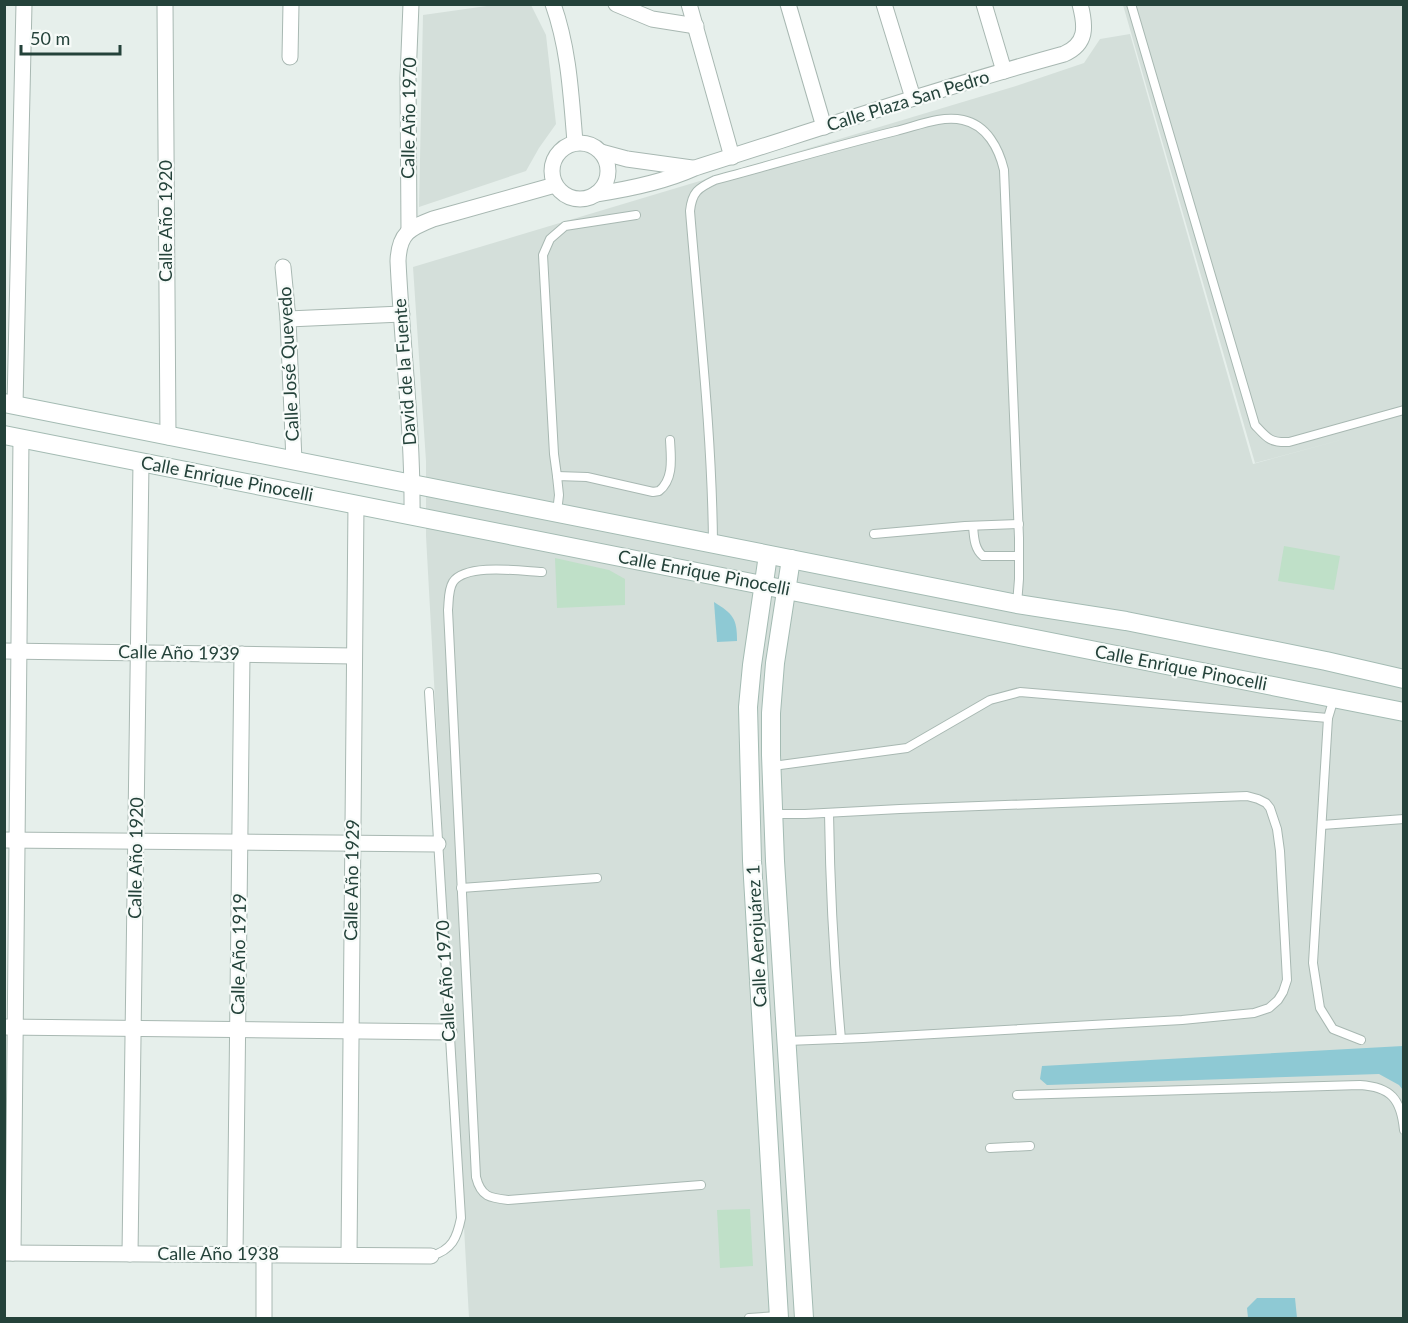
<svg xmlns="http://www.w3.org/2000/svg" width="1408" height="1323" font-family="Lato,sans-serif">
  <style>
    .built { fill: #d4dfda }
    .green { fill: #bfe0c8 }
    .water { fill: #8ec9d4 }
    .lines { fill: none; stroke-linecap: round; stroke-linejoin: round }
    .lane-casing { stroke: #a8b8b2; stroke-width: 10 }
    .street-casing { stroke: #a8b8b2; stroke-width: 17 }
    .secondary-casing { stroke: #a4bbb3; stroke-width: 20 }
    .lane { stroke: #fff; stroke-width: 8 }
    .street { stroke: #fff; stroke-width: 15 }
    .secondary { stroke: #fff; stroke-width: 18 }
    .labels { text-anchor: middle; stroke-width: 4.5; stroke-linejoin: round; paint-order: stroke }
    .street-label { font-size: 18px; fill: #24423a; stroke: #f7fbf9 }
  </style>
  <rect width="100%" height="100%" fill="#e6efeb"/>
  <!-- built -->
  <g class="built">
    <polygon points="501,4 531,5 546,35 556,124 539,148 526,171 419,207 423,15"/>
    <polygon points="1123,5 1403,5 1403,1318 469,1318 426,536 426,461 413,267 1016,86 1084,63 1100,39 1130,34 1253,464 1348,438 1255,463"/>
  </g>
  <!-- green -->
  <g class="green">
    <polygon points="1284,546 1340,556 1334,590 1278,581"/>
    <polygon points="555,558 609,570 625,579 625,605 557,608"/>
    <polygon points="750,1209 753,1266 720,1268 717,1210"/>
  </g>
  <!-- water -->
  <g class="water">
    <path d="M714 602C733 614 737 618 737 641L717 642Z"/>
    <polygon points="1403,1046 1403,1090 1399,1085 1379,1074 1047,1085 1040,1079 1042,1066"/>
    <polygon points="1257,1298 1295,1298 1297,1318 1248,1318 1247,1308"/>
  </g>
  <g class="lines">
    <!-- lane casing -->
    <g class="lane-casing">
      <g id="lane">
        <path d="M1131 4 1255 425C1267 438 1270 443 1289 442L1404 410"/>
        <polyline points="557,476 554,454 543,255 550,239 565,226 636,215"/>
        <path d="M557 512 559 495 557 476 587 477 653 492 659 491C674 479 671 458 670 440"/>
        <path d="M973 526C974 536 974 549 983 556H1019"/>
        <polyline points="874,534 965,526 1019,524"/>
        <path d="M713 543C712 432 699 322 690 211 692 192 698 188 715 180 775 164 835 146 896 131 917 126 941 115 963 120 987 125 999 149 1004 170L1019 538V579L1017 604"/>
        <path d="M542 572C521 571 466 563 453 582 448 590 449 601 448 610L476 1177C481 1197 490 1198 508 1200L701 1185"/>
        <path d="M429 692 461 1218C457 1238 452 1250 431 1256"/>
        <polyline points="1328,718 1313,963 1320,1008 1333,1029 1361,1040"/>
        <polyline points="773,766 907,748 990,700 1020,692 1328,718 1334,698"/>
        <path d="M829 813C830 888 834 963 841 1039"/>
        <polyline points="775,814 805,814 900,809 1247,796 1258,799 1266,803 1270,808 1277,829 1280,851 1287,980 1283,992 1278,1000 1269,1008 1254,1013 1182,1020 863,1038 787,1041"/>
        <polyline points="1322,825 1404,819"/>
        <polyline points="461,888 597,878"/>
        <path d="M1017 1095 1360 1085C1391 1087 1401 1099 1404 1130"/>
        <polyline points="990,1148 1030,1146"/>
        <polyline points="749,1318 779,1316"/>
      </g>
    </g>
    <!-- street casing -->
    <g class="street-casing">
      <g id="street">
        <polyline points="165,4 168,437"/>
        <path d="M553 4C569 49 571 95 575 142"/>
        <polyline points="616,4 652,19 696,26"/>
        <polyline points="689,4 732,157"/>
        <polyline points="788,4 824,127"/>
        <polyline points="884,4 913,98"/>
        <polyline points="984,4 1004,71"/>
        <polyline points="290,57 291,4"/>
        <circle cx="580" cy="171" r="28"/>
        <polyline points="601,152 627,159 692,168"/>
        <path d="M596 194C630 189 664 182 695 168 818 129 940 88 1064 54 1087 44 1086 27 1080 4"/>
        <polyline points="409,231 408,78 411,4"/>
        <polyline points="283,267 288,319 294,461"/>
        <polyline points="288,319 402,314"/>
        <polyline points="15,405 24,4"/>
        <path d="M412 515C413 430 402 346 398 261 399 233 410 228 433 219L555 185"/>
        <polyline points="4,651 354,656"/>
        <polyline points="4,840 438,844"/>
        <polyline points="4,1027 449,1032"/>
        <polyline points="5,1253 431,1256"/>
        <polyline points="13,1253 21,438"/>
        <polyline points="130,1254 141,462"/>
        <polyline points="235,1254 242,654"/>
        <polyline points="264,1254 264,1318"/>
        <polyline points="349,1255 356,504"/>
      </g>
    </g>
    <!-- secondary casing -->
    <g class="secondary-casing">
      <g id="secondary">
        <polyline points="4,403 1017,604 1126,621 1326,661 1404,679"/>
        <polyline points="4,435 1404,712"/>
        <polyline points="768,555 752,665 748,707 752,861 779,1318"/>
        <polyline points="791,559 775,663 771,713 771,755 775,861 804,1318"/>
      </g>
    </g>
    <!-- lane -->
    <use href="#lane" class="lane"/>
    <!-- street -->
    <use href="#street" class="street"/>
    <!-- secondary -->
    <use href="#secondary" class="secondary"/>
  </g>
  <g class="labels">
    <!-- street labels -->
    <g class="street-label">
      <text transform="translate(908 101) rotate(-17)" y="6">Calle Plaza San Pedro</text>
      <text transform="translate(409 118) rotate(-89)" y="6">Calle Año 1970</text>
      <text transform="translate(166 221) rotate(-90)" y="6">Calle Año 1920</text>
      <text transform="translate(289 364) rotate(-93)" y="6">Calle José Quevedo</text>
      <text transform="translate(405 372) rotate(-94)" y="6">David de la Fuente</text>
      <text transform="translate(227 479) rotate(11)" y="6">Calle Enrique Pinocelli</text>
      <text transform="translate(704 573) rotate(11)" y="6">Calle Enrique Pinocelli</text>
      <text transform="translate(179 653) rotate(1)" y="6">Calle Año 1939</text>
      <text transform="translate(1181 668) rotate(11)" y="6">Calle Enrique Pinocelli</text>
      <text transform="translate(136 858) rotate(-89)" y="6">Calle Año 1920</text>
      <text transform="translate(352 880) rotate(-89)" y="6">Calle Año 1929</text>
      <text transform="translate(757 936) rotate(-93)" y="6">Calle Aerojuárez 1</text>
      <text transform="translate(239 954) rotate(-89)" y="6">Calle Año 1919</text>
      <text transform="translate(446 981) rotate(-93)" y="6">Calle Año 1970</text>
      <text x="218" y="1260">Calle Año 1938</text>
    </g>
  </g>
  <!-- border -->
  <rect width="1408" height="1323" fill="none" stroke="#24423a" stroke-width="12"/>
  <!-- scale -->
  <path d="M21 45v9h99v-9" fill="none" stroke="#24423a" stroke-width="3"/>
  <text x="30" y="45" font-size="18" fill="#24423a" stroke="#f7fbf9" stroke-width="4.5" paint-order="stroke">50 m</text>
</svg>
